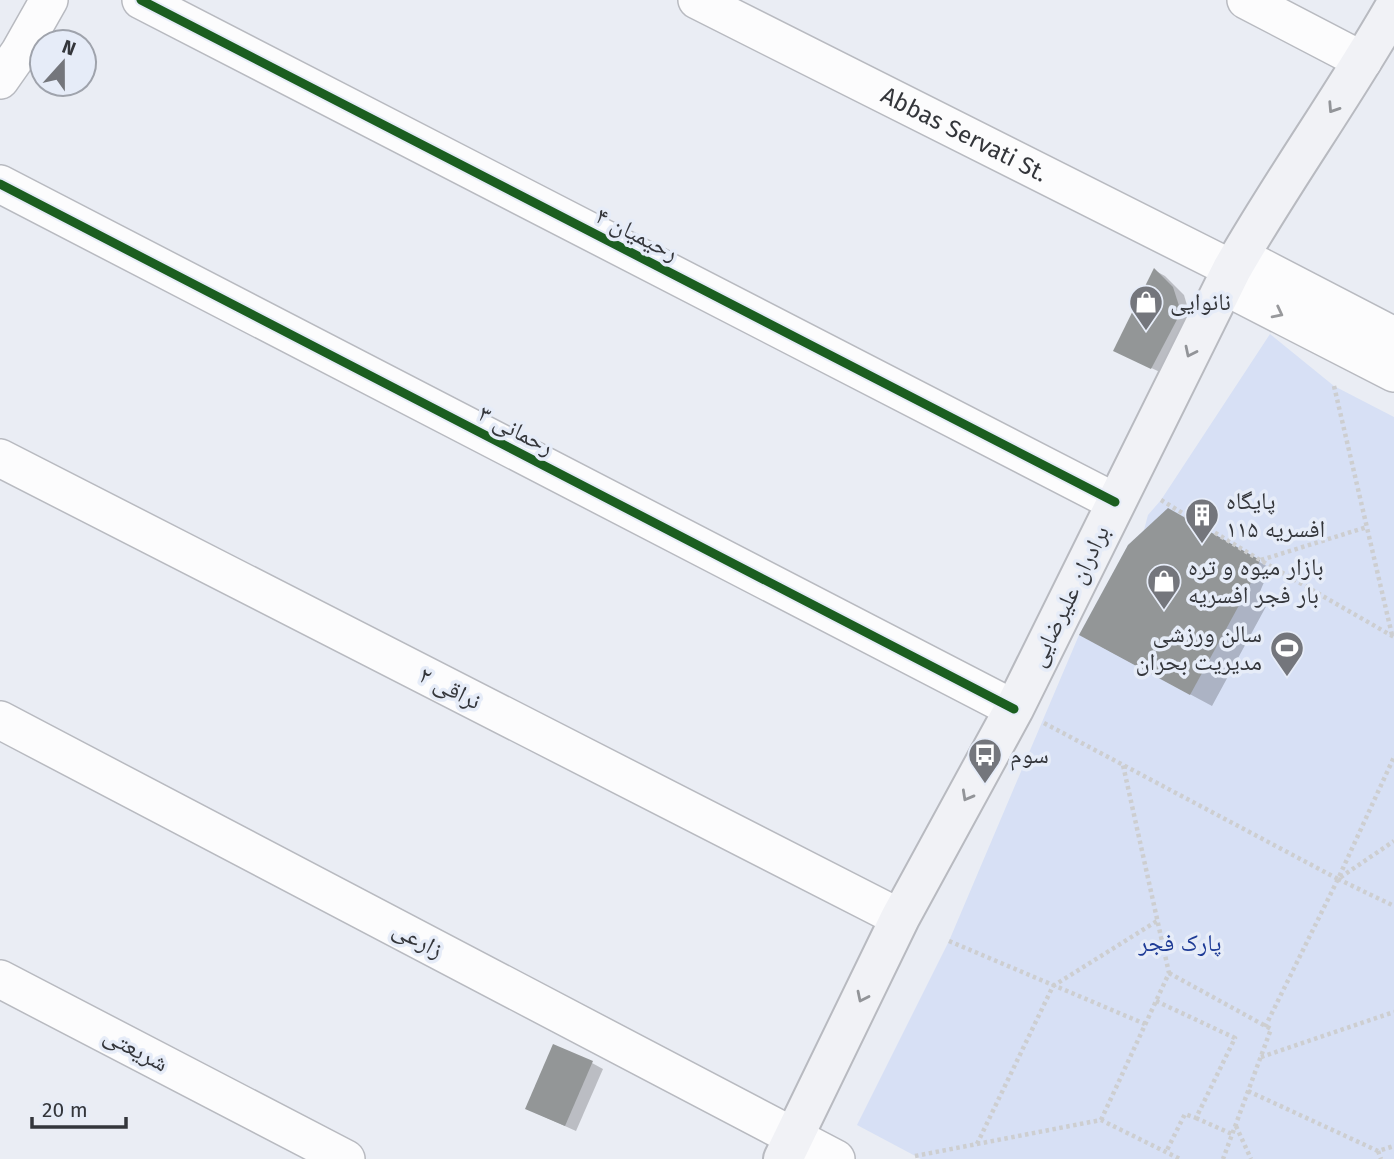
<svg xmlns="http://www.w3.org/2000/svg" width="1394" height="1159" font-family="'Fira Sans','Noto Naskh Arabic',sans-serif">
  <style>
    .green { fill: #d7e0f5 }
    .shadow { fill: #0003 }
    .building { fill: #939697 }
    .lines { fill: none; stroke-linecap: round; stroke-linejoin: round }
    .street-casing { stroke: #b8bac0; stroke-width: 40 }
    .secondary-casing { stroke: #b8bac0; stroke-width: 42 }
    .path { stroke: #cdced0; stroke-width: 4.5; stroke-dasharray: 3.5 3.5; stroke-linecap: butt }
    .street { stroke: #fcfcfd; stroke-width: 37 }
    .secondary { stroke: #f1f2f6; stroke-width: 38 }
    .cycleway-casing { stroke: #e6ecf8; stroke-width: 13 }
    .cycleway { stroke: #1b5e20; stroke-width: 9 }
    .oneway { stroke: #929498 }
    .oneway2 { stroke: #98999c }
    .labels { text-anchor: middle; stroke-width: 7; stroke-linejoin: round; paint-order: stroke }
    .street-label { font-size: 24px; fill: #34363b; stroke: #e6ecf8 }
    .poi-label { font-size: 24px; fill: #34363b; stroke: #e6ecf8; text-anchor: start }
    .park-label { font-size: 24px; fill: #1e3b96; stroke: #e6ecf8 }
  </style>
  <rect width="100%" height="100%" fill="#eaedf4"/>
  <!-- green -->
  <polygon class="green" points="1270,334 1334,386 1394,417 1394,1159 921,1159 857,1125 949,941 1079,635 1128,545 1144,530 1148,515 1161,500"/>
  <!-- shadow -->
  <g class="shadow">
    <polygon points="1154,270 1165,276 1184,295 1191,319 1162,373 1126,356"/>
    <polygon points="1168,510 1270,568 1259,594 1269,601 1212,706 1102,647"/>
    <polygon points="592,1063 603,1069 576,1131 538,1114"/>
  </g>
  <!-- building -->
  <g class="building">
    <polygon points="1154,268 1173,287 1181,312 1151,369 1113,351"/>
    <polygon points="1168,508 1260,560 1249,587 1190,695 1079,635 1128,545"/>
    <polygon points="553,1044 593,1061 565,1126 525,1109"/>
  </g>
  <g class="lines">
    <!-- street casing -->
    <g class="street-casing">
      <g id="street">
        <polyline points="141,0 1115,502"/>
        <path id="s1" d="M697 0 1232 269 1259 266 1394 336"/>
        <polyline points="1246,0 1363,61"/>
        <polyline points="0,80 19,53 49,0"/>
        <polyline points="0,184 1014,709"/>
        <polyline points="1232,269 1240,294 1394,373"/>
        <polyline points="0,458 900,918"/>
        <polyline points="0,720 836,1159"/>
        <polyline points="0,979 346,1159"/>
      </g>
    </g>
    <!-- secondary casing -->
    <g class="secondary-casing">
      <path id="secondary" d="M783 1159 900 918 1014 709 1232 269C1283 180 1343 97 1394 8"/>
    </g>
    <!-- path -->
    <g class="path">
      <polyline points="1334,386 1392,635"/>
      <polyline points="1161,500 1260,560 1394,637"/>
      <polyline points="1261,560 1367,527"/>
      <polyline points="1044,723 1338,879 1394,757"/>
      <polyline points="1338,879 1394,906"/>
      <polyline points="949,941 1145,1024"/>
      <polyline points="1169,973 1271,1029 1223,1159"/>
      <polyline points="1156,1001 1235,1038 1196,1118 1185,1114 1166,1152"/>
      <polyline points="1265,1027 1338,879 1394,841"/>
      <polyline points="1261,1057 1394,1012"/>
      <polyline points="1248,1091 1378,1151 1394,1146"/>
      <polyline points="1196,1118 1232,1134"/>
      <polyline points="1101,1120 1169,973 1123,765"/>
      <polyline points="1236,1126 1251,1159"/>
      <polyline points="977,1144 1053,986 1157,921"/>
      <polyline points="1378,1151 1381,1159"/>
      <polyline points="915,1156 1101,1120 1180,1159"/>
    </g>
    <!-- street -->
    <use href="#street" class="street"/>
    <!-- secondary -->
    <use href="#secondary" class="secondary"/>
    <!-- cycleway casing -->
    <g class="cycleway-casing">
      <g id="cycleway">
        <polyline points="141,0 1115,502"/>
        <polyline points="0,184 1014,709"/>
      </g>
    </g>
    <!-- cycleway -->
    <use href="#cycleway" class="cycleway"/>
  </g>
  <!-- one-way arrows -->
  <defs><path id="oneway-chevron" d="M-2-3.5L2.5 0L-2 3.5" fill="none" stroke-width="1.6" stroke-linecap="round" stroke-linejoin="round" transform="scale(1.75)"/></defs>
  <g class="oneway">
    <use href="#oneway-chevron" transform="translate(1333 108) rotate(123)"/>
    <use href="#oneway-chevron" transform="translate(1190 352) rotate(116)"/>
    <use href="#oneway-chevron" transform="translate(967 796) rotate(119)"/>
    <use href="#oneway-chevron" transform="translate(862 997) rotate(116)"/>
  </g>
  <use class="oneway2" href="#oneway-chevron" transform="translate(1278 313) rotate(27)"/>
  <!-- icons -->
  <defs>
    <g id="shop-pin" transform="scale(1.75)"><path d="M0 17L-7.5 6A9.5 9.5 0 1 1 7.5 6Z" fill="#74767c" stroke="#e6ecf8"/><path d="M-5-2.5h2.3a2.7 3.5 0 0 1 5.4 0H5L5.5 6h-11ZM-1.5-2.5h3a1.5 2.3 0 0 0-3 0Z" fill="#fff"/></g>
    <g id="building-pin" transform="scale(1.75)"><path d="M0 17L-7.5 6A9.5 9.5 0 1 1 7.5 6Z" fill="#74767c" stroke="#e6ecf8"/><path d="M-4-6H4V6H1V3H-1V6H-4ZM-2.5-4.3h1.7v1.8h-1.7ZM.8-4.3h1.7v1.8H.8ZM-2.5-1h1.7V.8h-1.7ZM.8-1h1.7V.8H.8Z" fill="#fff"/></g>
    <g id="stadium-pin" transform="scale(1.75)"><path d="M0 17L-7.5 6A9.5 9.5 0 1 1 7.5 6Z" fill="#74767c" stroke="#e6ecf8"/><path d="M0-5a6.5 5 0 1 0 0 10a6.5 5 0 1 0 0-10ZM-3.5-1.8h7v3.6h-7Z" fill="#fff"/></g>
    <g id="bus-pin" transform="scale(1.75)"><path d="M0 17L-7.5 6A9.5 9.5 0 1 1 7.5 6Z" fill="#74767c" stroke="#e6ecf8"/><path d="M-5-6H5V4H4V6H2V4H-2V6H-4V4H-5ZM-3.5-4V0h7V-4ZM-3.5 1.2v1.5H-2V1.2ZM2 1.2v1.5H3.5V1.2Z" fill="#fff"/></g>
  </defs>
  <g fill-rule="evenodd">
    <use href="#shop-pin" x="1146" y="302"/>
    <use href="#building-pin" x="1202" y="515"/>
    <use href="#shop-pin" x="1164" y="581"/>
    <use href="#stadium-pin" x="1287" y="648"/>
    <use href="#bus-pin" x="985" y="755"/>
  </g>
  <g class="labels">
    <!-- street labels -->
    <g class="street-label">
      <text dy="8" stroke="none"><textPath href="#s1" startOffset="299">Abbas Servati St.</textPath></text>
      <text transform="translate(637 234) rotate(27)" y="8">رحیمیان ۴</text>
      <text transform="translate(516 430) rotate(27)" y="8">رحمانی ۳</text>
      <text transform="translate(1069 596) rotate(-64)" y="8">برادران علیرضایی</text>
      <text transform="translate(450 688) rotate(27)" y="8">نراقی ۲</text>
      <text transform="translate(418 939) rotate(28)" y="8">زارعی</text>
      <text transform="translate(136 1049) rotate(28)" y="8">شریعتی</text>
    </g>
    <!-- poi labels -->
    <g class="poi-label">
      <text x="1170" y="310">نانوایی</text>
      <text x="1226" y="509">پایگاه<tspan x="1226" dy="28">۱۱۵ افسریه</tspan></text>
      <text x="1188" y="575">بازار میوه و تره<tspan x="1188" dy="28">بار فجر افسریه</tspan></text>
      <text x="1262" y="642" text-anchor="end">سالن ورزشی<tspan x="1262" dy="28">مدیریت بحران</tspan></text>
      <text x="1010" y="763">سوم</text>
    </g>
    <!-- park labels -->
    <g class="park-label">
      <text x="1180" y="951">پارک فجر</text>
    </g>
  </g>
  <!-- north arrow -->
  <g transform="translate(63 63) rotate(21)"><circle r="33" fill="#e6ecf8" stroke="#9fa3ac" stroke-width="2"/>
  <path d="M0-5L12 26L0 18L-12 26Z" fill="#74767c"/>
  <text y="-10" font-size="19" font-weight="bold" text-anchor="middle" fill="#34363b">N</text>
  </g>
  <!-- scale -->
  <path d="M32 1117v10h94v-10" fill="none" stroke="#34363b" stroke-width="3.5"/>
  <text x="42" y="1117" font-size="21" fill="#34363b" stroke="#e6ecf8" stroke-width="5" paint-order="stroke">20 m</text>
</svg>
